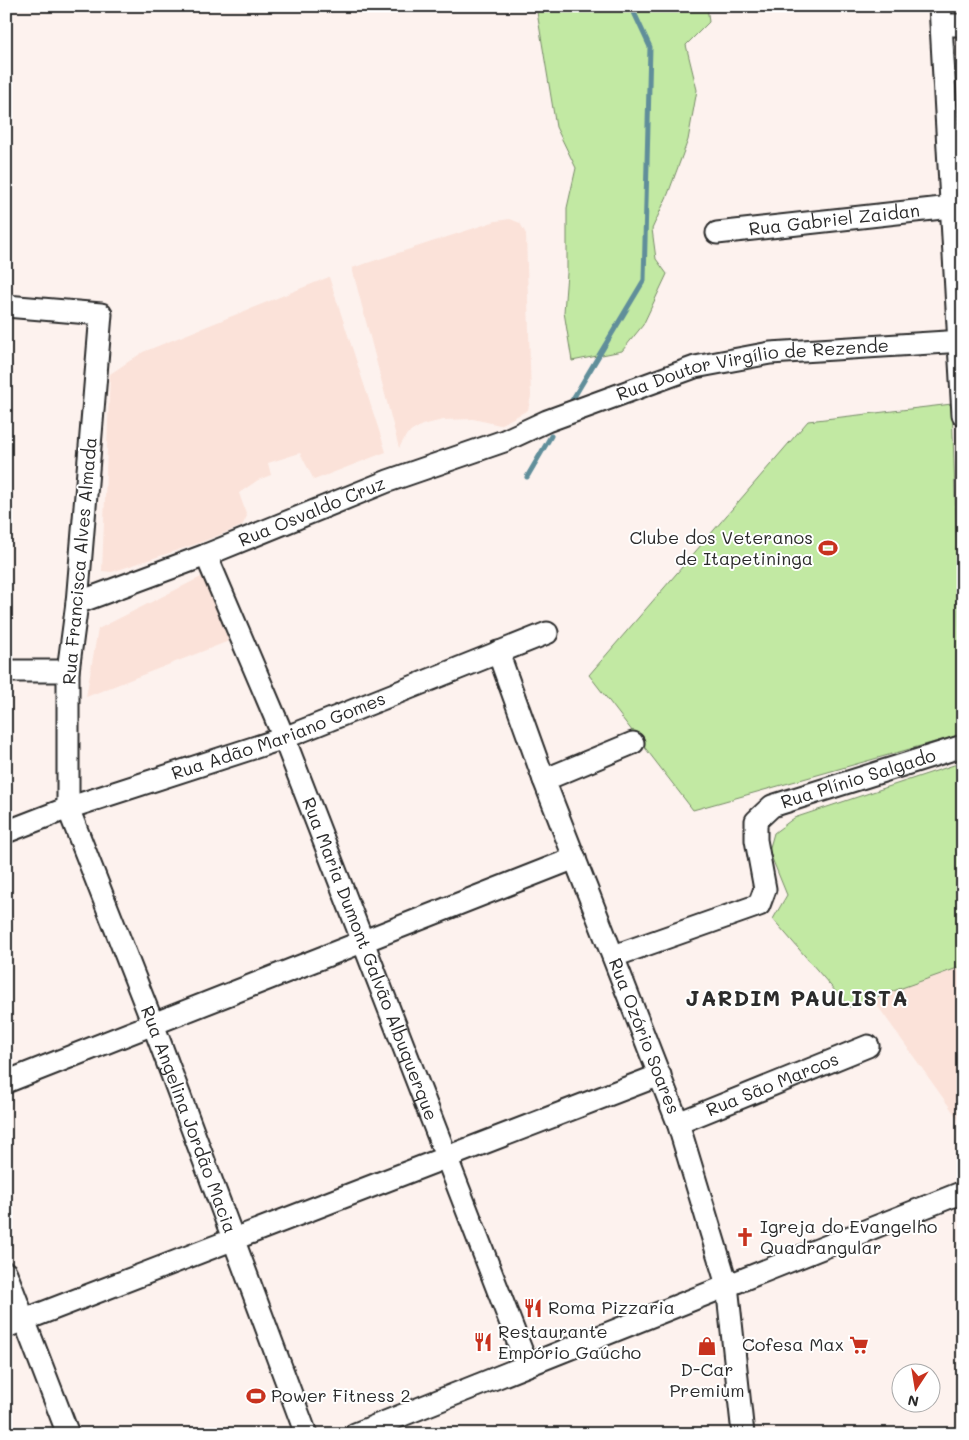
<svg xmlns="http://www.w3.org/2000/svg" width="969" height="1440" font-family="Mali,sans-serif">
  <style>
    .built { fill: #fbe2d9 }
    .green { fill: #c2e9a3; stroke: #768a67 }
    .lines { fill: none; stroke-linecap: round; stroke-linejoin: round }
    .stream { stroke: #608e9a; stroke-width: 5 }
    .minor-casing { stroke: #2b2b2b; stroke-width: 25 }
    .minor { stroke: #fff; stroke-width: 21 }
    .labels { text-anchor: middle; stroke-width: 4; stroke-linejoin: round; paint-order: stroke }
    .street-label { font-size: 18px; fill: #2b2b2b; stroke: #fff }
    .poi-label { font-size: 18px; fill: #2b2b2b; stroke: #fff; text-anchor: start }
    .district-label { font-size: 22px; font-weight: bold; letter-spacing: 1px; fill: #2b2b2b; stroke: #fff }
  </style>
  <rect width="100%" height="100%" fill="#fdf2ee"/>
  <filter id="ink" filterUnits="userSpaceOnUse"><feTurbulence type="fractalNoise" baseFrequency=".02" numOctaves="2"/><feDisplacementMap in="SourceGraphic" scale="10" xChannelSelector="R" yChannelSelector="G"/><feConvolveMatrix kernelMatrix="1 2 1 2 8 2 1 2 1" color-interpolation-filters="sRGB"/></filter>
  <g filter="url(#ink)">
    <!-- built -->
    <g class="built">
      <polygon points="510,219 520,223 526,234 531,396 528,410 500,425 473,419 443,420 422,425 407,434 399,448 352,268 496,221"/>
      <polygon points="329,277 386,452 314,480 300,453 268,463 271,475 258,480 239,493 247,516 242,526 199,543 112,572 102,571 110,374 143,352"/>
      <polygon points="203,576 229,641 86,697 98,629"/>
      <polygon points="963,966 963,1126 872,998"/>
    </g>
    <!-- green -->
    <g class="green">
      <polygon points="536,6 707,6 709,22 686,45 697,90 688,140 668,194 652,229 656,259 667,274 643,325 622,351 572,361 564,312 567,273 567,208 576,168 556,127"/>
      <polygon points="952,404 963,734 693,810 589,675 808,421"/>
      <polygon points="963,762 963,966 849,1007 773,919 787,895 769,851 774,833 794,818"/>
    </g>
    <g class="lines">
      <!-- stream -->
      <g class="stream">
        <polyline points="571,402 644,280 650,47 631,6"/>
        <polyline points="527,477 551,436"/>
      </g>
      <!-- minor casing -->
      <g class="minor-casing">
        <g id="minor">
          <polyline points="940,6 963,415"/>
          <polyline points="942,25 963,25"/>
          <path id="s1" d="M717 233 951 207"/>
          <path id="s2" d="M6 306 101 314 77 603 68 671V808L153 1024 306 1434"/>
          <path id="s3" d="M206 555 284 738 527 1365"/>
          <path id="s4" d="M77 603 206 555 388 481 504 441 547 421 695 367 770 353 963 341"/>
          <path id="s5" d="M498 652 544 780 678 1123 727 1285 743 1434"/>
          <polyline points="6,671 68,671"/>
          <polyline points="544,780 633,743"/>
          <path id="s6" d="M6 832 68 808 284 738 547 633"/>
          <path id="s7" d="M614 956 759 905 765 889 756 840V821L772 806 963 746"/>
          <polyline points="6,1082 575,858"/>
          <path id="s8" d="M678 1123 868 1046"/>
          <polyline points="6,1273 68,1434"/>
          <polyline points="6,1327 660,1075"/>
          <polyline points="355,1434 963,1192"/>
        </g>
      </g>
      <!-- minor -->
      <use href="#minor" class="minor"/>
    </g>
  </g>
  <!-- icons -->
  <defs>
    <g id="stadium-bare" transform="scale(1.5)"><path d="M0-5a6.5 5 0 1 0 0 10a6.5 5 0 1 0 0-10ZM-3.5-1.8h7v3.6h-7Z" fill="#c8321e" stroke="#fff" stroke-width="2.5" paint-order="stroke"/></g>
    <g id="church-bare" transform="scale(1.5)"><path d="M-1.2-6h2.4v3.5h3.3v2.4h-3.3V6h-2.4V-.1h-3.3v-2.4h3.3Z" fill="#c8321e" stroke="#fff" stroke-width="2.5" paint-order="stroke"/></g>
    <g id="restaurant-bare" transform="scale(1.5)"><path d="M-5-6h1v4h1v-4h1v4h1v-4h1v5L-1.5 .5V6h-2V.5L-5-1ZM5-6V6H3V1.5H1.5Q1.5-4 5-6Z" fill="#c8321e" stroke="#fff" stroke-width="2.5" paint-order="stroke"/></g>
    <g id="supermarket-bare" transform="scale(1.5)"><path d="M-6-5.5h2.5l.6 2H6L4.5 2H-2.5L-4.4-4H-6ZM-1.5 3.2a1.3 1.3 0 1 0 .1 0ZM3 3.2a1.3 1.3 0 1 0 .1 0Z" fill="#c8321e" stroke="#fff" stroke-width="2.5" paint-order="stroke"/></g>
    <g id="shop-bare" transform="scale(1.5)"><path d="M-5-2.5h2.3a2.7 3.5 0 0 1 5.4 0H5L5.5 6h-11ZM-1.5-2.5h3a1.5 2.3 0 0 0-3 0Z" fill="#c8321e" stroke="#fff" stroke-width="2.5" paint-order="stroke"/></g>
  </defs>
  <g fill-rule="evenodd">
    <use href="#stadium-bare" x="828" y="548"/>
    <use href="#church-bare" x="745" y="1237"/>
    <use href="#restaurant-bare" x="533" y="1308"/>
    <use href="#restaurant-bare" x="483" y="1342"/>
    <use href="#supermarket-bare" x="859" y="1345"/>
    <use href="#shop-bare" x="707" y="1346"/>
    <use href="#stadium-bare" x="256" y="1396"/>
  </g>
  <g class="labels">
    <!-- street labels -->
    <g class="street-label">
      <text dy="6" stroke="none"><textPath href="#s1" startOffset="118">Rua Gabriel Zaidan</textPath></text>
      <text dy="6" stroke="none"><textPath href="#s4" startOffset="718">Rua Doutor Virgílio de Rezende</textPath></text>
      <text dy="6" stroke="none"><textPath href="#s4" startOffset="252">Rua Osvaldo Cruz</textPath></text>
      <text transform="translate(80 561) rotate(-85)" y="6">Rua Francisca Alves Almada</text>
      <text dy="6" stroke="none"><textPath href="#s6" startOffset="289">Rua Adão Mariano Gomes</textPath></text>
      <text dy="6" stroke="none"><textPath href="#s7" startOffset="352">Rua Plínio Salgado</textPath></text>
      <text dy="6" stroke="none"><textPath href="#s3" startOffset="436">Rua Maria Dumont Galvão Albuquerque</textPath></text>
      <text dy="6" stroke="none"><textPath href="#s5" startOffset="411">Rua Ozório Soares</textPath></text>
      <text dy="6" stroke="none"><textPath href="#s8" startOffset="102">Rua São Marcos</textPath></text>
      <text dy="6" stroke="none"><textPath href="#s2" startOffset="925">Rua Angelina Jordão Macia</textPath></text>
    </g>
    <!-- poi labels -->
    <g class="poi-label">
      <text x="813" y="544" text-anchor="end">Clube dos Veteranos<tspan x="813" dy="21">de Itapetininga</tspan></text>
      <text x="760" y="1233">Igreja do Evangelho<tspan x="760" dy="21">Quadrangular</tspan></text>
      <text x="548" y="1314">Roma Pizzaria</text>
      <text x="498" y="1338">Restaurante<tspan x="498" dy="21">Empório Gaúcho</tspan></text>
      <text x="844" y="1351" text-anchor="end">Cofesa Max</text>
      <text x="707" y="1376" text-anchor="middle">D-Car<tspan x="707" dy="21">Premium</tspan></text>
      <text x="271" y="1402">Power Fitness 2</text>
    </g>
    <!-- district labels -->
    <g class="district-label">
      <text x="797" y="1006">JARDIM PAULISTA</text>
    </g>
  </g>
  <!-- margin -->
  <rect width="969" height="1440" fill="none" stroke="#fff" stroke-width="25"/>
  <rect x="12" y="12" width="944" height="1415" fill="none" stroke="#2b2b2b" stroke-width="2" filter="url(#ink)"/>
  <!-- north arrow -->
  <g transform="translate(916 1388) rotate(192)"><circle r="24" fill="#ffffff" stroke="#aaaaaa"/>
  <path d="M0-4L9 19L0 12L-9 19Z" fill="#c8321e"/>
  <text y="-8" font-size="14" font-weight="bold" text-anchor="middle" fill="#2b2b2b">N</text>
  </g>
</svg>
